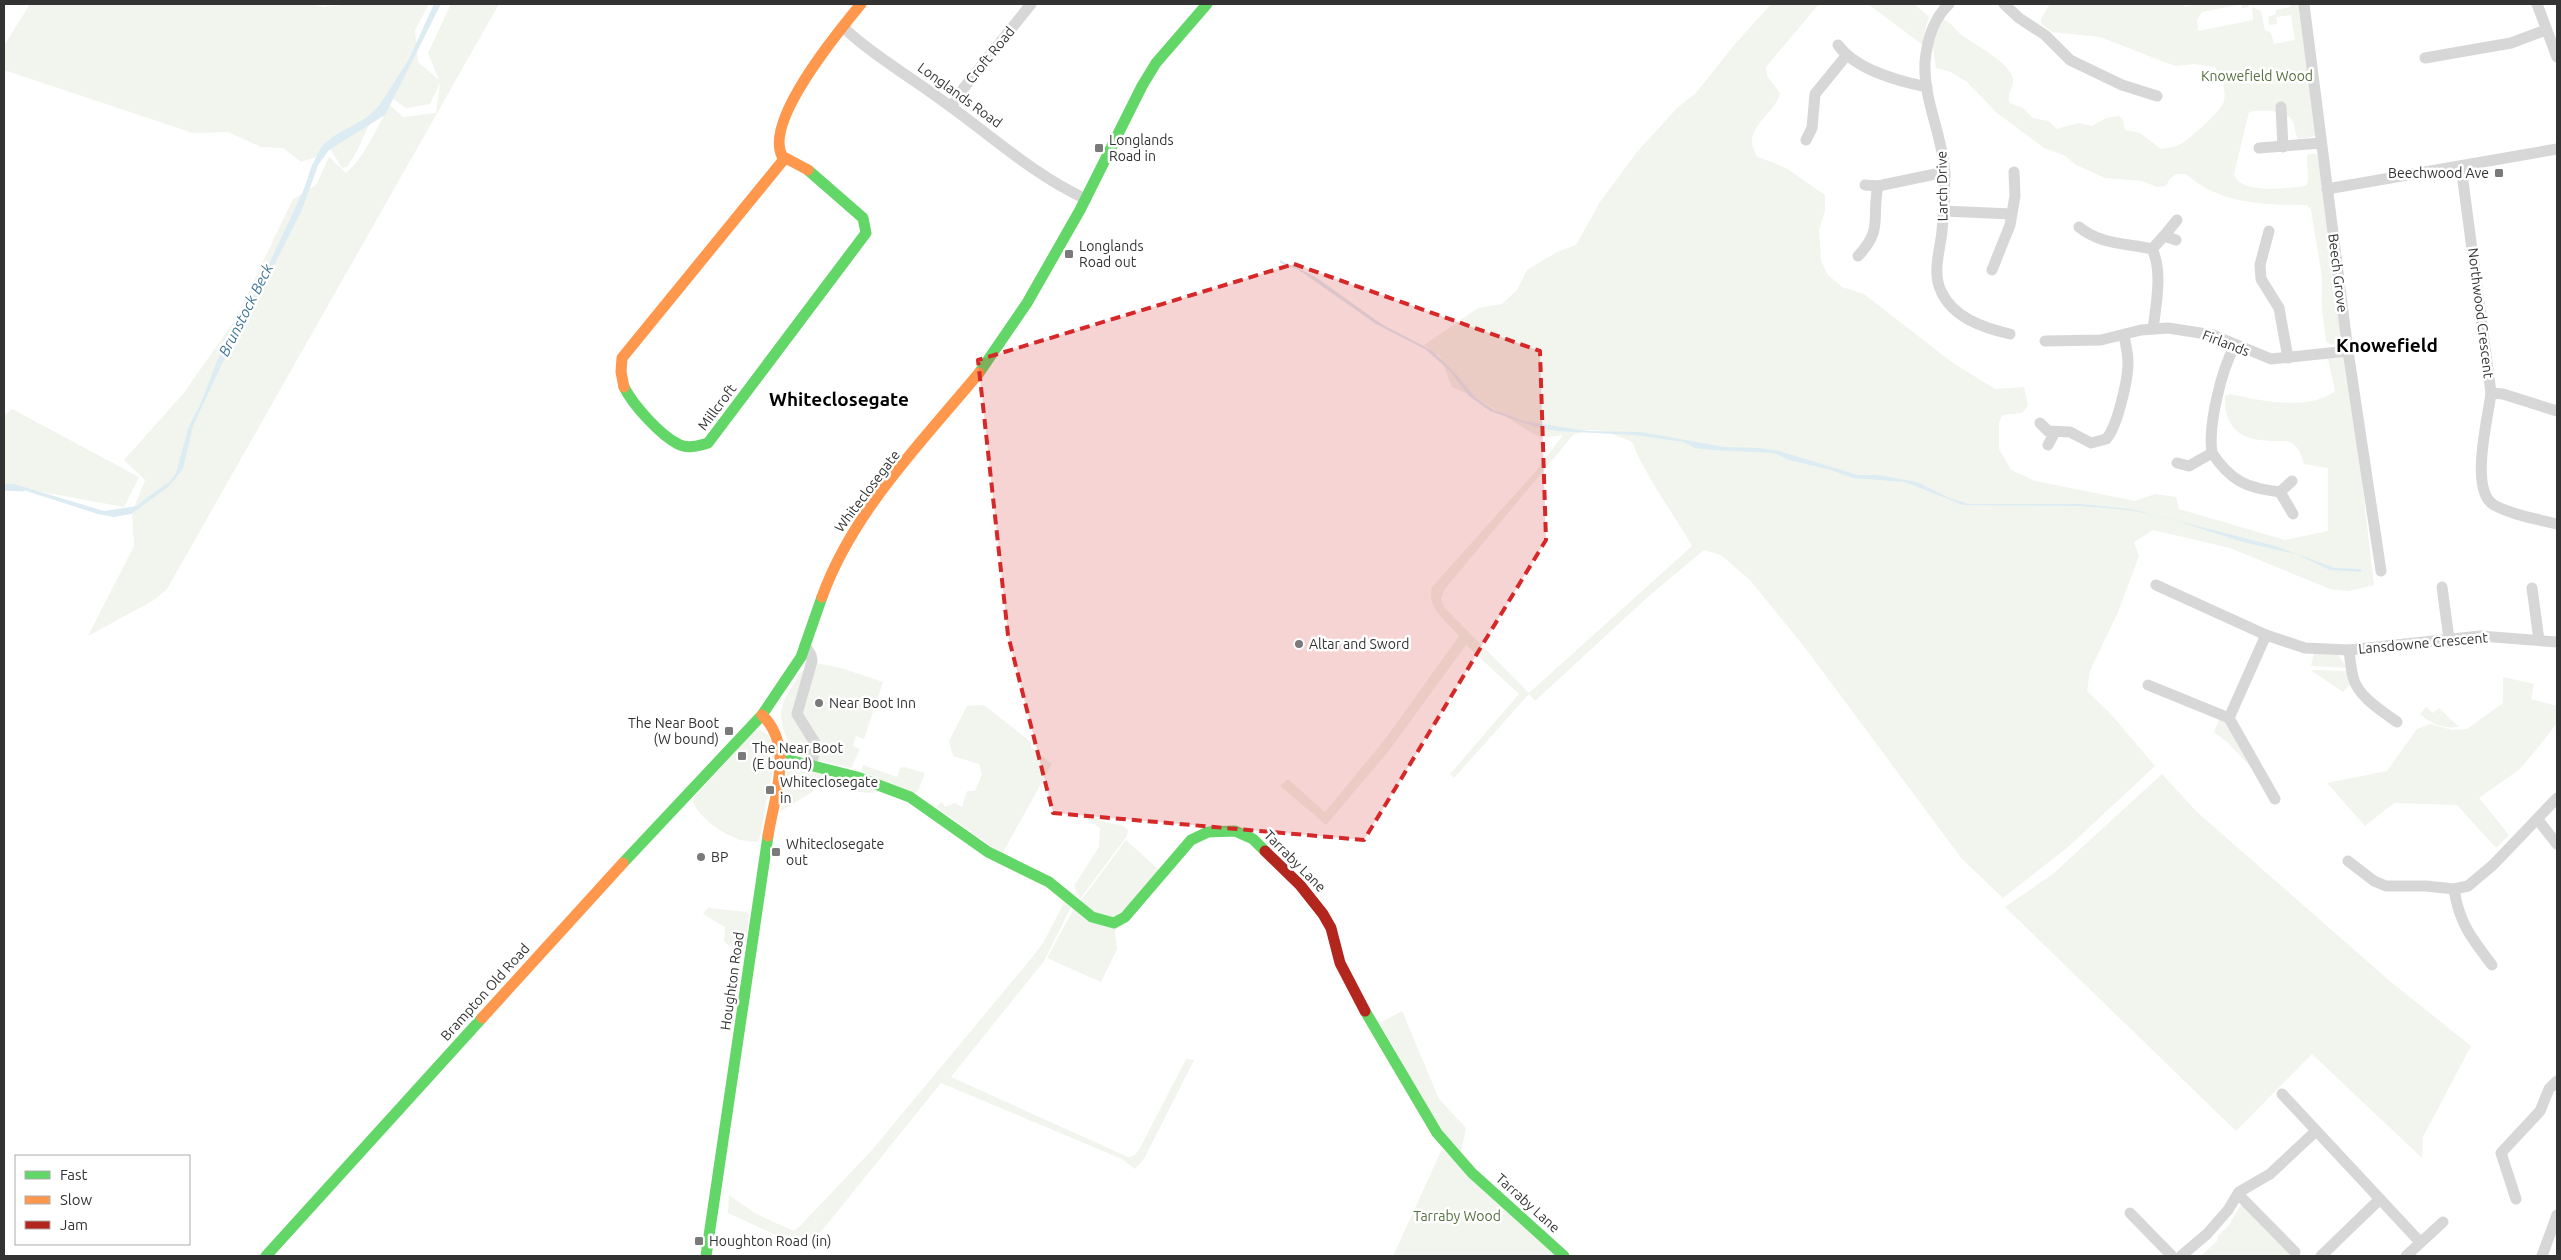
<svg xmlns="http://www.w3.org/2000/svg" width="2561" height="1260" font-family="Ubuntu,sans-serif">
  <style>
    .green { fill: #f1f5ed; fill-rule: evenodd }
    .water { fill: #ddebf3 }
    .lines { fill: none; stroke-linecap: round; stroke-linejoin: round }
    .stream { stroke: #ddebf3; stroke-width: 3 }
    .street { stroke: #d7d7d7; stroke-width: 11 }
    .fast { stroke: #63d668; stroke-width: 11 }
    .slow { stroke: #ff974d; stroke-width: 11 }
    .jam { stroke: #b3261e; stroke-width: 11 }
    .marked { fill: #d62828; fill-opacity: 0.2; stroke: #d62828; stroke-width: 4; stroke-dasharray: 10 6; stroke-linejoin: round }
    .poi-dot { fill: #7a7a7a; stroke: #fff; stroke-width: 2 }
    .labels { text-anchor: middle; stroke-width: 5; stroke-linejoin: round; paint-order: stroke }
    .street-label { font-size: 14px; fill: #333; stroke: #fff }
    .park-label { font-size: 14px; fill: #56703f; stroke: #fff }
    .poi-label { font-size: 14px; fill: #333; stroke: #fff; text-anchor: start }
    .water-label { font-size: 15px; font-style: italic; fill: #3f7597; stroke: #fff }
    .district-label { font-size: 19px; font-weight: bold; fill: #000; stroke: #fff }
  </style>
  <rect width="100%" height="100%" fill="#fff"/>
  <!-- green -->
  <g class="green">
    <path d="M30 4H310L324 7 352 4H429L415 30 418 62 439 80 428 53 451 4H499L167 589 154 600 88 636 134 546 132 513 145 480 124 460 183 394 235 320 293 199 316 185 329 157 346 173C366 156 376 128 390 105L403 117 436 113 440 83 430 104 406 108 389 96 367 129 357 151 347 167 342 168 331 150 325 149 319 156 301 162 283 148 261 147 228 132 193 133 4 70V46Z"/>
    <path d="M1771 4H1819L1766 67 1767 76 1780 93C1776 111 1754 121 1752 141 1752 145 1755 152 1756 156L1786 168 1825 195V211L1819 230 1821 261 1828 275 1842 287 1864 294 1953 363 1995 389 2024 387 2028 406 2022 413 2002 415 1999 423V449L2011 470 2035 481 2135 501 2155 494 2176 497 2179 509 2285 540 2328 531V468L2304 464C2301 455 2299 445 2289 442 2284 440 2275 442 2270 441 2239 440 2224 427 2225 396L2230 394C2259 401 2311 411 2335 391L2328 359 2332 353 2342 352 2348 361 2374 585 2349 591 2330 589 2230 548 2153 530 2134 542 2139 556 2118 612 2090 671 2087 691 2109 712 2155 766 2068 847 2003 898 1962 859 1806 649 1750 580 1721 555 1704 550 1650 595 1535 701 1529 694 1454 778 1450 774 1519 694 1466 645 1388 752 1326 825 1280 786 1288 779 1325 812 1386 738 1459 636C1446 621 1426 608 1432 587L1536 471 1563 435 1542 438 1530 432 1477 398 1452 387 1440 356 1424 345 1478 308 1502 304 1517 290 1527 270 1557 252 1576 245 1600 202 1637 152 1678 107 1695 94 1735 44ZM1589 430 1605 431 1632 442C1647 479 1672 511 1692 546L1529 693 1444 607 1441 598 1445 589 1573 435Z"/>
    <polygon points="1868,4 1914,4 1929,17 1925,29 1924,46"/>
    <path d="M2050 4H2183L2184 7 2198 4H2248L2249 7 2242 8V4L2202 12 2197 20 2198 31 2253 20 2252 7 2261 11 2265 30 2271 33 2274 44 2295 40 2291 15 2276 17 2277 24 2269 25 2268 17 2276 14 2275 10 2290 7V4H2301L2316 136 2298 139C2295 133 2295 125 2292 120 2285 109 2259 110 2249 112L2234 174C2239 195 2289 188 2306 186L2308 180 2307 155 2315 153 2318 157 2343 338 2340 343 2331 345 2326 341 2322 310V277L2311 210 2307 205C2265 205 2219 204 2186 174H2176L2169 180 2166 186 2157 187 2142 181 2105 178 2076 165 2064 155 2044 148 1997 113 1967 82 1949 71 1936 68 1932 41 1943 19C1952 23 1955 30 1963 36 1978 47 2002 58 2011 74 2018 85 2005 92 2010 103L2023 108 2033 118 2048 121 2057 129 2078 123 2092 126 2106 118 2119 116 2123 120 2125 130 2140 133 2161 149C2169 148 2177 147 2184 142 2193 136 2218 113 2223 104 2228 92 2221 77 2215 67L2194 64 2175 66 2100 37 2052 32 2041 24V19Z"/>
    <polygon points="12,409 139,477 124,507 4,485 4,416"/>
    <polygon points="2314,653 2338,655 2347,668 2311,666"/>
    <path d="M816 663 841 668 883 682 864 739 856 736 853 746 860 749 851 768 797 755C791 749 788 742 785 734 777 714 782 701 794 683 800 672 803 667 816 663Z"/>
    <polygon points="2313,670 2347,671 2350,684 2343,692 2312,671"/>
    <polygon points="2503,677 2534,684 2531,699 2557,706 2557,723 2544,740 2520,769 2479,798 2509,835 2496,848 2457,805 2394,803 2365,826 2327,783 2387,771 2417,729 2430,724 2452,730 2467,729 2503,703"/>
    <polygon points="984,705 1031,742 1031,747 1052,764 1002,854 936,807 942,802 945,807 955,803 962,807 967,791 975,791 982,774 979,764 953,756 949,741 967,706"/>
    <path d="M2426 707 2433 713 2439 708 2459 727C2444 729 2431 724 2420 714Z"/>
    <polygon points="2219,720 2226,721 2250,760 2247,763 2228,743 2214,732"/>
    <path d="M755 730H760L769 736 775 758 759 841C739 847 700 821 693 802L695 796Z"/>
    <polygon points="863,765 897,777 900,768 904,767 925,773 918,791 914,793 861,772"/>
    <path d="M793 766 880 791C863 797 845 787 830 781L781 811 788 768Z"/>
    <polygon points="2162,774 2197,812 2391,982 2471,1046 2423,1137 2422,1158 2312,1054 2236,1131 2005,907 2054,873"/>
    <polygon points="1084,812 1107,823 1122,825 1128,830 1127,836 1080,899 1074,886 1099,847 1100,828 1083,816"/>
    <polygon points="1126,840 1160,871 1122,918 1115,932 1117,949 1101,982 1047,958 1071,914"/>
    <polygon points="1065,901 1071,907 1044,961 951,1077 1128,1157 1134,1156 1140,1148 1186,1059 1194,1060 1144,1159 1135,1169 1122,1159 941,1083 807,1249 728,1213 729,1195 756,1214 794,1231 800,1226 872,1150 1034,955 1043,943"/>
    <path d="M708 908 747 912 749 914 745 948C736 953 730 947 724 941L725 927 703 914Z"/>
    <polygon points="1402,1011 1439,1099 1466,1128 1461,1151 1440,1130 1380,1023"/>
    <polygon points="1442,1149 1560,1256 1393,1256"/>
    <polygon points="2242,1203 2293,1256 2201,1256 2217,1241 2218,1236 2229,1225"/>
  </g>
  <!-- water -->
  <g class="water">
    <polygon points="434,4 441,4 385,115 329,150 318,165 302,210 259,295 228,351 193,426 183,469 168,487 131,514 114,517 98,514 20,489 4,489 4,484 14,484 104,511 138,506 167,485 176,473 189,426 201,403 217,361 270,262 304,189 312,165 322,146 334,136 366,118 379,106 409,59"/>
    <polygon points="1280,260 1314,276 1383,325 1433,351 1457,375 1475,397 1494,410 1524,421 1586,431 1641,432 1724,447 1760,448 1779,451 1858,475 1878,475 1917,482 1949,498 1969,504 2081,504 2131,509 2275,546 2335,568 2361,569 2361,572 2330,570 2296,554 2243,542 2168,518 2129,510 2080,506 1963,505 1905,482 1853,478 1831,470 1789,460 1774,453 1713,450 1695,448 1684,442 1634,435 1556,431 1536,427 1490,411 1469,396 1449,370 1425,349 1376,324 1299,270 1280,263"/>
  </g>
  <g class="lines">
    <!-- stream -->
    <g class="stream">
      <polyline points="4,489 23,490"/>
      <polyline points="140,505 167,485"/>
    </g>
    <!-- street -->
    <g class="street">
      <path d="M1949 4C1933 19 1927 40 1925 62 1923 100 1943 136 1945 174 1945 193 1944 212 1942 231 1940 251 1932 272 1941 291 1953 318 1984 328 2010 334"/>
      <polyline points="2004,4 2019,18 2045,35 2070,60 2122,85 2157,96"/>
      <polyline points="2304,4 2348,351 2381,571"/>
      <polyline points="2537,4 2557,57"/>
      <path d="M844 28C876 58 916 80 951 107 994 138 1037 177 1086 199"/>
      <path d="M1838 45C1856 70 1898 81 1927 87"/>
      <polyline points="2425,58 2511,43 2546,30"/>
      <polyline points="951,107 963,89 1031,4"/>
      <polyline points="2281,107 2283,147"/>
      <polyline points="1806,140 1812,128 1815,94 1846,56"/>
      <polyline points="2259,148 2321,143"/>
      <polyline points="2461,166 2491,393 2503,394 2557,411"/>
      <polyline points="1865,185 1878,186 1945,172"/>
      <polyline points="2327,189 2557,149"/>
      <polyline points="1944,211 2011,214"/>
      <path d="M2079 227C2101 245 2126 243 2152 249 2163 271 2156 305 2153 329"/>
      <polyline points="2269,231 2260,265 2261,279 2279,308 2288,358"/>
      <polyline points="2164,236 2177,220"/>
      <polyline points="2152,249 2164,236 2176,240"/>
      <path d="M1858 256C1884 229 1871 217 1878 186"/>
      <polyline points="1992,270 2010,225 2015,196 2014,172"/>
      <polyline points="2045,341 2101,340 2141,330 2168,328 2213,335 2271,359 2348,351"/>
      <path d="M2491 393C2488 419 2469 490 2494 505 2512 515 2537 519 2557 524"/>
      <path d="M2040 423 2048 431 2070 432 2091 443 2106 439C2117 428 2128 380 2128 363 2128 354 2126 345 2124 336"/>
      <polyline points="2048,445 2055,432"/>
      <path d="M2212 453C2231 481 2246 488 2280 492L2292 481"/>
      <path d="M2177 463 2189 466 2212 453C2208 425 2221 371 2235 345"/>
      <polyline points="2280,492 2293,514"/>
      <polyline points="2156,585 2266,635 2305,648 2349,650 2480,636 2557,642"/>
      <polyline points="2442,587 2449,639"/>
      <polyline points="2532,588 2539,640"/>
      <polyline points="805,645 811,655 812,661 797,714 815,743 812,765"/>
      <path d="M2349 650C2350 659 2351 669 2353 677 2358 697 2382 711 2397 722"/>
      <polyline points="2148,685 2229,718 2266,635"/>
      <polyline points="2229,718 2275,799"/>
      <polyline points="2538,820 2557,844"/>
      <polyline points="2348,861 2374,881 2386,886 2426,886 2454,889 2468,886 2493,865 2557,798"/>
      <path d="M2454 889C2459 923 2472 939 2492 965"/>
      <polyline points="2282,1094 2420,1242"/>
      <polyline points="2238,1194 2295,1252"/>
      <polyline points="2516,1199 2501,1153 2540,1111 2549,1089 2557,1081"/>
      <polyline points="2130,1213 2172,1256"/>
      <polyline points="2181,1256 2207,1234 2228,1210 2239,1192 2270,1174 2316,1131"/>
      <polyline points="2321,1256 2380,1199"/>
      <polyline points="2406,1256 2443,1222"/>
      <polyline points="2542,1256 2557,1215"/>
    </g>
    <!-- fast -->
    <g class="fast">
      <polyline points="979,373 1027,303 1080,210 1142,86 1156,63 1207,4"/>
      <path d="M624 387C633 405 660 435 678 444 687 449 698 446 708 443L866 233 863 218 808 170"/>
      <polyline points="781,758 857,777 910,797 988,852 1049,882 1092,917 1114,923 1125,917 1191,840 1208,832 1235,831 1253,839 1265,851"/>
      <polyline points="623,863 762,715 801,657 822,597"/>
      <polyline points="1365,1011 1437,1133 1472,1173 1564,1256"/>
      <polyline points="266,1256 482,1018"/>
      <polyline points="706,1256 768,836"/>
    </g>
    <!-- slow -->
    <g class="slow">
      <path d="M808 170 782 156C764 121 838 32 861 4"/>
      <polyline points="624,387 621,372 622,358 785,158"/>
      <path d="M822 597C853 511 921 443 979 373"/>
      <path d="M762 715C795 746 774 797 768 836"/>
      <polyline points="482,1018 623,863"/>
    </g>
    <!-- jam -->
    <polyline class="jam" points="1265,851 1300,885 1323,914 1331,928 1340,963 1365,1011"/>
  </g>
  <!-- marked area -->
  <path class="marked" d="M1294 264 1540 351 1546 540 1364 840 1053 813 1008 635 978 360Z"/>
  <!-- markers -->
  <g class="poi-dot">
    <rect x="1094" y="143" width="10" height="10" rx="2.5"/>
    <rect x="2494" y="168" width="10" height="10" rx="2.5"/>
    <rect x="1064" y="249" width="10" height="10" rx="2.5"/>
    <circle cx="1299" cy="644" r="5"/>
    <circle cx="819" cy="703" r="5"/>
    <rect x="724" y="726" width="10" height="10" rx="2.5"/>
    <rect x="737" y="751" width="10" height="10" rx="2.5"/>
    <rect x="765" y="785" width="10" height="10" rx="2.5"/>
    <rect x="771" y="847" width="10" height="10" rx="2.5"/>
    <circle cx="701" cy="857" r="5"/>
    <rect x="694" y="1236" width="10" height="10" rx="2.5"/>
  </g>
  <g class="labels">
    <!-- street labels -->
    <g class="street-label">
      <text transform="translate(990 55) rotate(-51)" y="5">Croft Road</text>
      <text transform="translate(960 95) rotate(36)" y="5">Longlands Road</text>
      <text transform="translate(1942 186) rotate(-91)" y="5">Larch Drive</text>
      <text transform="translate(2338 273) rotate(83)" y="5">Beech Grove</text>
      <text transform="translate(2481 313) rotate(83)" y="5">Northwood Crescent</text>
      <text transform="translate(2226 343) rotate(21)" y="5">Firlands</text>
      <text transform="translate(717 407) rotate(-53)" y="5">Millcroft</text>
      <text transform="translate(867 491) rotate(-53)" y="5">Whiteclosegate</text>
      <text transform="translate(2423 643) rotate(-5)" y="5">Lansdowne Crescent</text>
      <text transform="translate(1295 861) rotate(45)" y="5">Tarraby Lane</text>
      <text transform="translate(732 981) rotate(-82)" y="5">Houghton Road</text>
      <text transform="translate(485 992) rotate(-48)" y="5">Brampton Old Road</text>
      <text transform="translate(1528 1203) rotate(42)" y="5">Tarraby Lane</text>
    </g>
    <!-- park labels -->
    <g class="park-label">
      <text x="2257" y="81">Knowefield Wood</text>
      <text x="1457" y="1221">Tarraby Wood</text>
    </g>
    <!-- poi labels -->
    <g class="poi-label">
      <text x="1109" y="145">Longlands<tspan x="1109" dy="16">Road in</tspan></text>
      <text x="2489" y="178" text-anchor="end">Beechwood Ave</text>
      <text x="1079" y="251">Longlands<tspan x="1079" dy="16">Road out</tspan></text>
      <text x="1309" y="649">Altar and Sword</text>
      <text x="829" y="708">Near Boot Inn</text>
      <text x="719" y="728" text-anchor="end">The Near Boot<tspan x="719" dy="16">(W bound)</tspan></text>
      <text x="752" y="753">The Near Boot<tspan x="752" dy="16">(E bound)</tspan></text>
      <text x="780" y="787">Whiteclosegate<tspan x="780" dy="16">in</tspan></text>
      <text x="786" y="849">Whiteclosegate<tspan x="786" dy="16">out</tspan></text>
      <text x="711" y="862">BP</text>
      <text x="709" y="1246">Houghton Road (in)</text>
    </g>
    <!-- water labels -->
    <g class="water-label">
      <text transform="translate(246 310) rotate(-63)" y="5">Brunstock Beck</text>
    </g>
    <!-- district labels -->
    <g class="district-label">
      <text x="2387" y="352">Knowefield</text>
      <text x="839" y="406">Whiteclosegate</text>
    </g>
  </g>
  <!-- border -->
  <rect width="2561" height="1260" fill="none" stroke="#333333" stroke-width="10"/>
  <!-- legend -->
  <rect x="15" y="1155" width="175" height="90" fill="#ffffff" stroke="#adadad"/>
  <rect x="25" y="1171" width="25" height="8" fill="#63d668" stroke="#adadad"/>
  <text x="60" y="1180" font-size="15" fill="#333333">Fast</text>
  <rect x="25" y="1196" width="25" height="8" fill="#ff974d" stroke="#adadad"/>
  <text x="60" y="1205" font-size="15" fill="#333333">Slow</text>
  <rect x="25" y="1221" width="25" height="8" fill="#b3261e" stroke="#adadad"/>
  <text x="60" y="1230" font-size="15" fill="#333333">Jam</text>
</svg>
